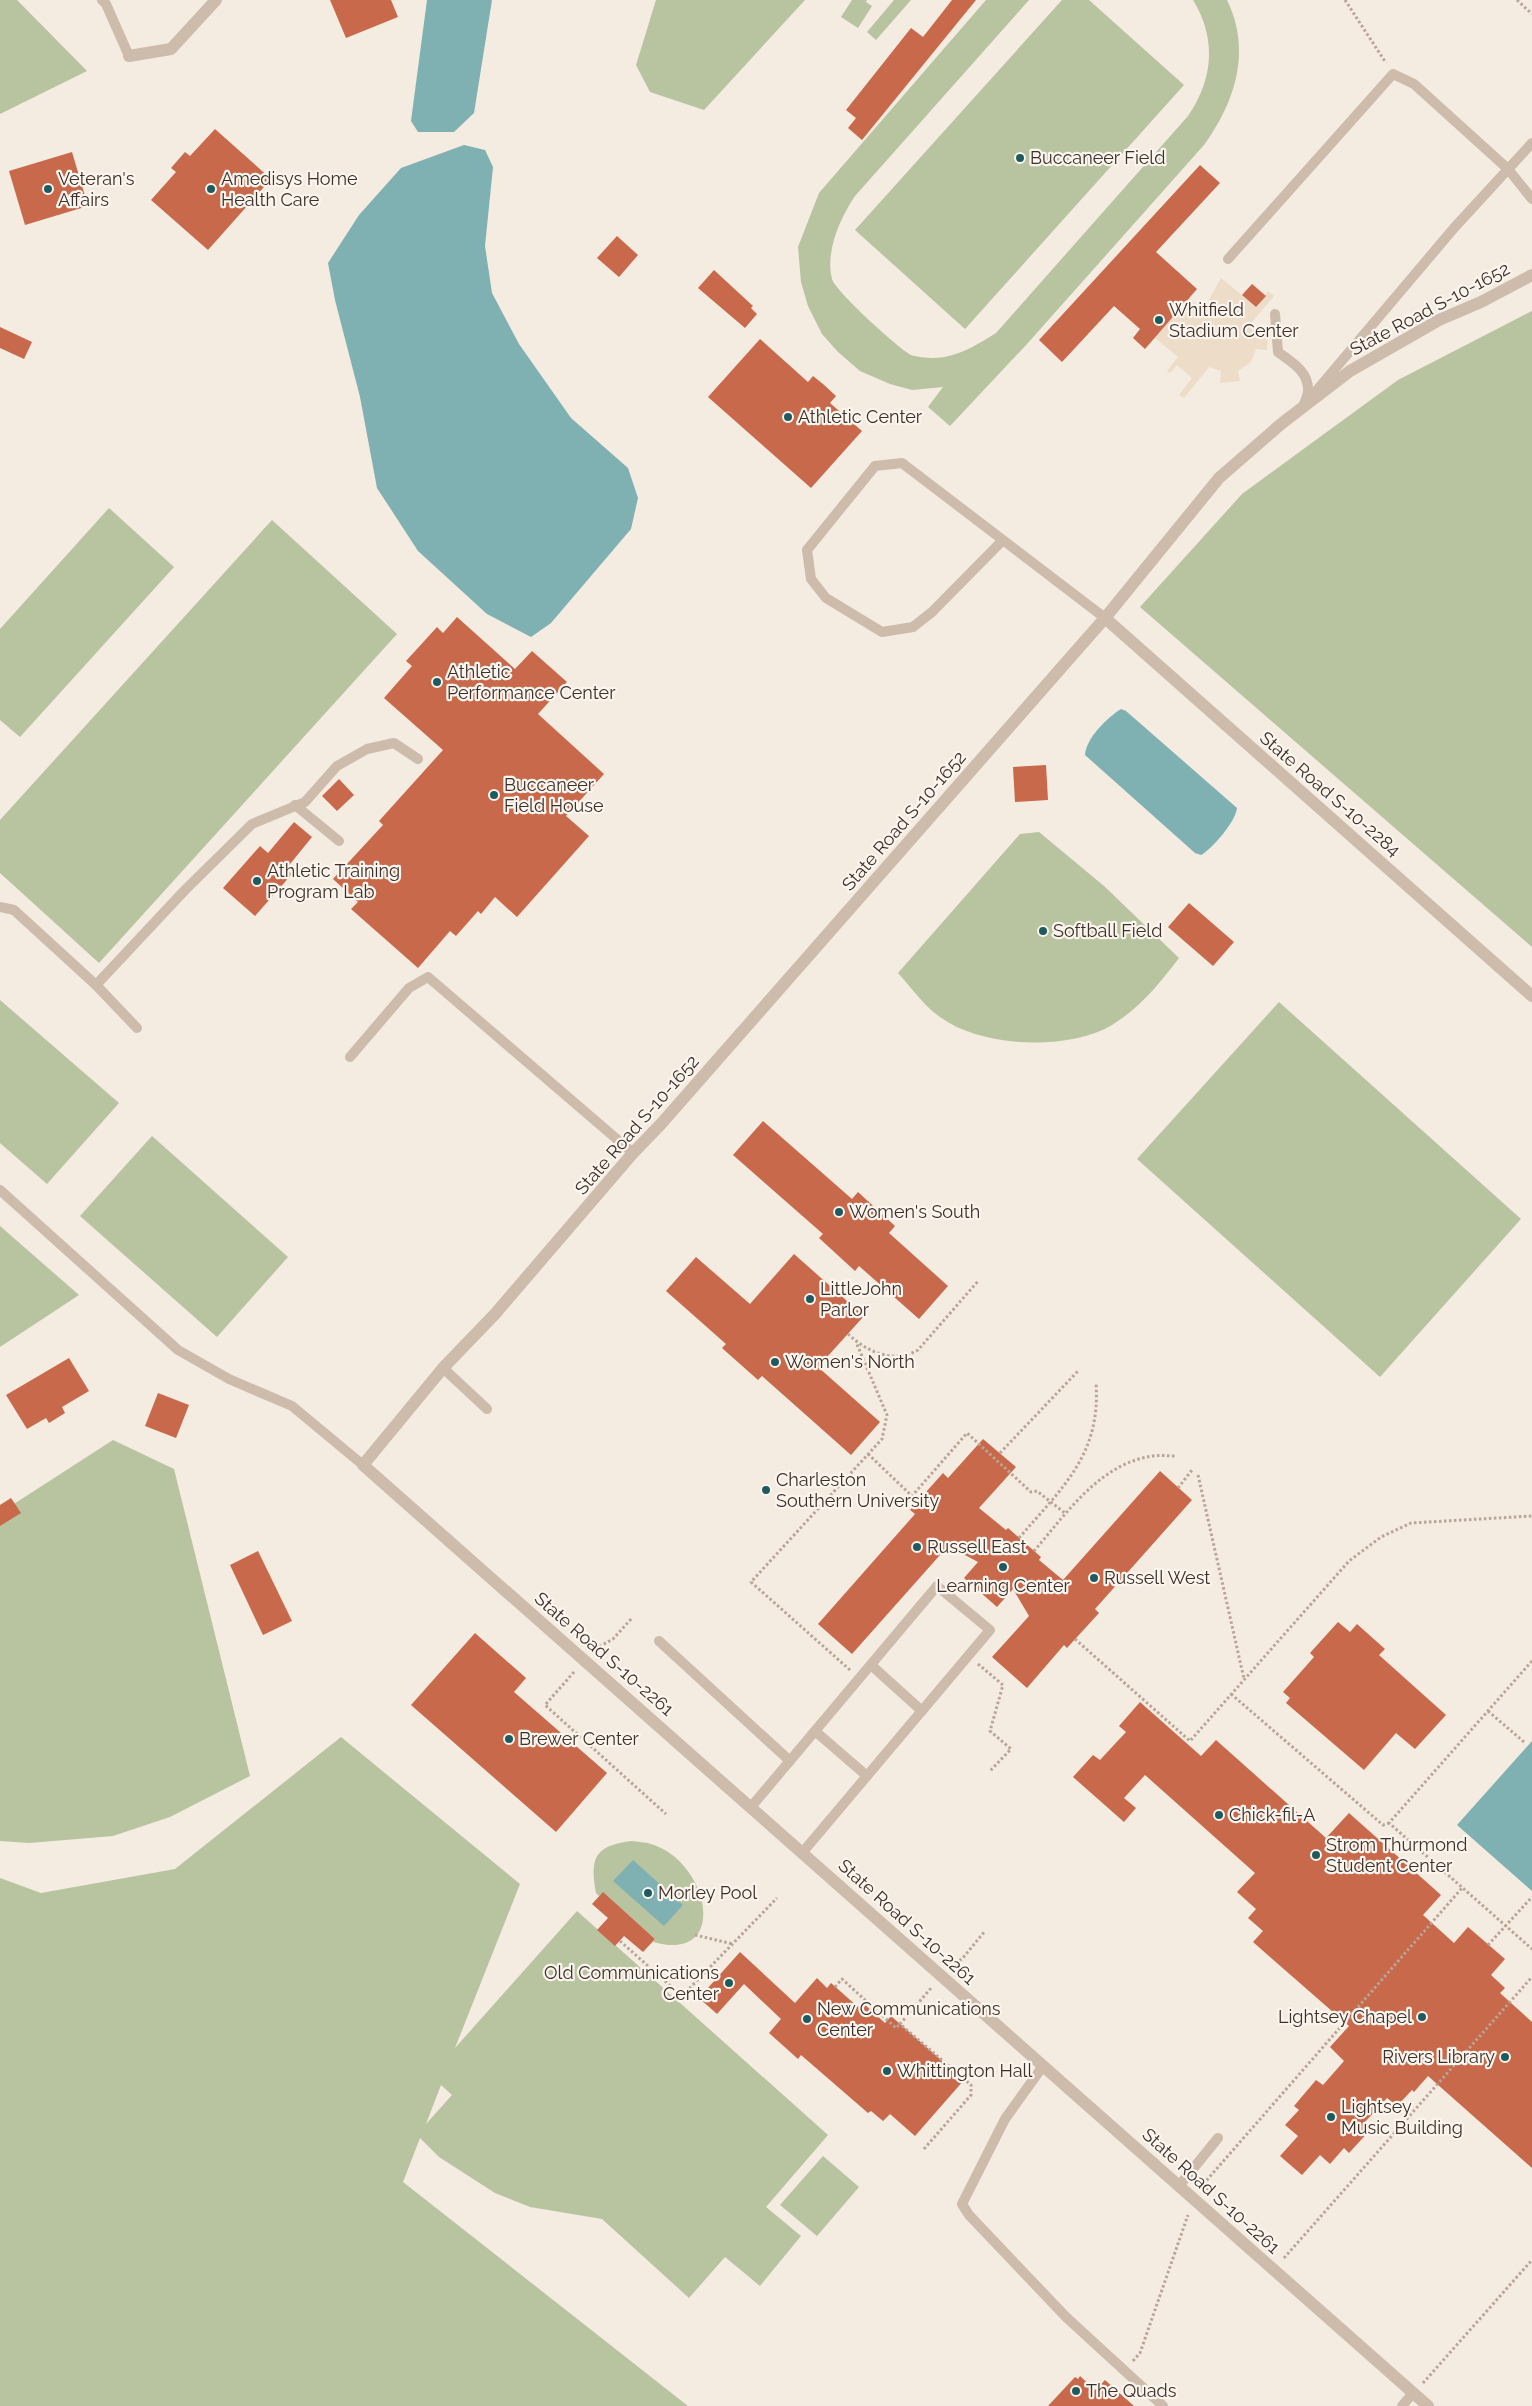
<svg xmlns="http://www.w3.org/2000/svg" width="1532" height="2406" font-family="Raleway,sans-serif">
  <style>
    .green { fill: #b8c4a0; fill-rule: evenodd }
    .plaza { fill: #ecdcc8 }
    .water { fill: #7fb0b2 }
    .building { fill: #c8694b }
    .lines { fill: none; stroke-linecap: round; stroke-linejoin: round }
    .path { stroke: #b9a596; stroke-width: 3; stroke-dasharray: 2.5 2.5; stroke-linecap: butt }
    .service { stroke: #cdbbac; stroke-width: 10 }
    .minor { stroke: #cdbbac; stroke-width: 12 }
    .poi-dot { fill: #1f5a5e; stroke: #fbf5ee; stroke-width: 2 }
    .labels { text-anchor: middle; stroke-width: 4.5; stroke-linejoin: round; paint-order: stroke }
    .poi-label { font-size: 18px; fill: #3b302b; stroke: #fbf5ee; text-anchor: start }
    .street-label { font-size: 18px; fill: #3b302b; stroke: #fbf5ee }
  </style>
  <rect width="100%" height="100%" fill="#f4ebe1"/>
  <!-- green -->
  <g class="green">
    <polygon points="0,0 17,0 87,71 0,114"/>
    <polygon points="656,0 805,0 704,110 650,92 636,65"/>
    <polygon points="852,0 867,0 866,2 872,6 858,28 841,17"/>
    <polygon points="894,0 911,0 876,40 867,32"/>
    <path d="M986 0H1029L855 196C840 218 825 252 832 279 835 291 898 348 911 355 916 357 927 358 933 358 956 358 977 345 996 333L1188 116C1213 80 1217 39 1193 0H1227C1252 51 1235 102 1204 145L1027 344 950 426 928 407 943 387 912 390 890 384 860 371 838 352 822 334 808 306 801 282 798 247 819 193Z"/>
    <polygon points="1062,0 1089,0 1184,85 965,329 855,230"/>
    <polygon points="1532,311 1532,947 1140,607 1242,494 1398,380"/>
    <polygon points="109,508 174,567 20,737 0,720 0,629"/>
    <polygon points="272,520 397,634 99,963 0,873 0,820"/>
    <path d="M1039 832 1104 886 1179 958C1159 984 1141 1007 1112 1025 1068 1051 982 1048 940 1017 924 1006 911 987 898 973L1020 834Z"/>
    <polygon points="0,1000 119,1103 47,1184 0,1143"/>
    <polygon points="1279,1002 1521,1219 1380,1377 1137,1159"/>
    <polygon points="152,1136 288,1257 217,1337 80,1216"/>
    <polygon points="0,1226 79,1295 0,1347"/>
    <polygon points="113,1440 174,1469 250,1776 170,1817 113,1836 29,1843 0,1841 0,1513"/>
    <path d="M341 1737 520 1884 455 2048 577 1911 828 2135 766 2207 801 2236 760 2286 725 2257 689 2298 602 2219 530 2207 495 2193 439 2157 420 2138 403 2182 688 2406H0V1878L41 1893 175 1869ZM441 2085 452 2095 426 2124Z"/>
    <path d="M631 1841C638 1842 645 1842 651 1844 709 1861 731 1964 653 1942L655 1939 603 1893 599 1896 596 1893C590 1858 594 1846 631 1841Z"/>
    <polygon points="823,2156 859,2187 817,2236 780,2205"/>
  </g>
  <!-- plaza -->
  <polygon class="plaza" points="1221,278 1256,307 1268,291 1274,296 1251,323 1257,332 1268,331 1267,350 1256,349 1251,362 1238,371 1240,381 1220,383 1221,371 1209,367 1184,398 1179,395 1192,378 1177,365 1170,373 1167,371 1178,357 1154,337 1189,298 1203,310 1211,301 1209,300"/>
  <!-- water -->
  <g class="water">
    <polygon points="427,0 492,0 474,113 454,132 418,132 411,121"/>
    <polygon points="464,145 485,150 493,167 485,246 492,293 519,344 571,418 628,468 638,498 631,529 551,623 531,637 487,614 418,551 377,488 360,397 335,300 328,263 359,215 401,168"/>
    <path d="M1121 709 1126 711 1237 808C1236 821 1212 849 1201 855L1195 853 1085 755C1086 738 1107 718 1121 709Z"/>
    <polygon points="1532,1741 1532,1891 1457,1825"/>
    <polygon points="633,1860 683,1905 664,1926 613,1881"/>
  </g>
  <!-- building -->
  <g class="building">
    <polygon points="330,0 391,0 398,17 346,38"/>
    <polygon points="952,0 976,0 862,140 848,128 856,118 846,110 911,28 923,37"/>
    <polygon points="215,129 271,179 208,250 151,200 176,172 171,168 185,152 190,156"/>
    <polygon points="72,152 88,206 25,225 9,171"/>
    <polygon points="1200,165 1220,183 1156,252 1197,289 1145,349 1133,338 1140,329 1114,306 1062,362 1039,340"/>
    <polygon points="617,236 638,255 619,277 597,258"/>
    <polygon points="714,270 753,306 751,308 757,314 745,328 698,288"/>
    <polygon points="1252,284 1266,296 1256,307 1242,295"/>
    <polygon points="0,327 32,342 24,359 0,348"/>
    <polygon points="760,339 808,382 813,376 823,384 836,396 830,403 862,431 811,488 708,397"/>
    <polygon points="457,617 515,669 532,651 567,682 538,714 604,774 566,816 589,836 517,917 495,897 481,914 478,911 456,936 450,931 418,968 351,909 358,902 333,879 383,825 379,821 443,750 384,698 412,666 406,661 437,627 443,633"/>
    <polygon points="1046,765 1048,800 1015,802 1013,767"/>
    <polygon points="339,779 354,795 337,811 322,796"/>
    <polygon points="294,822 312,837 286,869 292,874 255,916 223,888 260,846 268,853"/>
    <polygon points="1189,903 1234,942 1213,966 1168,927"/>
    <polygon points="763,1121 852,1199 858,1192 895,1226 889,1233 948,1286 919,1319 859,1266 855,1271 819,1238 823,1234 733,1155"/>
    <polygon points="794,1254 864,1316 818,1367 880,1422 851,1455 762,1376 758,1380 722,1348 726,1344 666,1291 696,1257 750,1304"/>
    <polygon points="69,1358 89,1391 62,1407 65,1413 49,1423 46,1418 27,1429 6,1395"/>
    <polygon points="158,1393 189,1405 176,1438 145,1426"/>
    <polygon points="983,1439 1016,1467 979,1508 1006,1530 1008,1528 1041,1557 1039,1560 1063,1580 1160,1471 1192,1500 1095,1609 1099,1613 1067,1648 1064,1645 1027,1688 992,1657 1029,1616 1013,1589 997,1607 964,1578 978,1562 948,1546 852,1654 818,1624 915,1514 910,1510 943,1473 948,1478"/>
    <polygon points="11,1498 21,1513 0,1526 0,1505"/>
    <polygon points="258,1551 292,1621 263,1635 230,1565"/>
    <polygon points="1338,1622 1350,1632 1357,1624 1385,1649 1379,1655 1446,1715 1415,1749 1396,1733 1364,1770 1286,1703 1290,1698 1283,1692 1314,1657 1310,1653"/>
    <polygon points="475,1633 526,1678 514,1692 607,1773 556,1832 411,1705"/>
    <polygon points="1140,1702 1201,1756 1216,1740 1326,1838 1349,1813 1441,1895 1423,1915 1454,1943 1468,1927 1505,1959 1491,1975 1505,1988 1500,1993 1532,2022 1532,2168 1428,2076 1414,2092 1412,2090 1397,2106 1387,2098 1364,2123 1371,2129 1349,2153 1344,2148 1330,2164 1320,2155 1302,2175 1280,2156 1298,2136 1285,2125 1299,2110 1294,2106 1316,2080 1323,2085 1344,2061 1330,2047 1349,2026 1253,1942 1263,1931 1248,1918 1256,1909 1237,1892 1255,1873 1145,1775 1124,1798 1136,1808 1124,1822 1073,1777 1093,1755 1100,1760 1126,1732 1119,1726"/>
    <polygon points="603,1892 655,1939 643,1952 624,1936 615,1946 597,1930 608,1918 592,1904"/>
    <polygon points="740,1952 795,2003 817,1978 827,1988 831,1983 858,2007 862,2002 885,2023 891,2016 964,2080 915,2136 890,2114 883,2121 871,2111 868,2113 801,2055 798,2059 769,2033 781,2019 744,1984 717,2014 699,1998"/>
    <polygon points="1080,2376 1095,2390 1105,2380 1134,2406 1048,2406 1075,2377 1078,2379"/>
  </g>
  <g class="lines">
    <!-- path -->
    <g class="path">
      <polyline points="1345,0 1386,63"/>
      <polyline points="1517,0 1532,14"/>
      <path d="M848 1334C867 1352 894 1364 918 1350L979 1280"/>
      <polyline points="1000,1453 1079,1370"/>
      <polyline points="868,1454 912,1496 967,1433 1031,1492 1037,1491 1066,1514"/>
      <polyline points="1198,1475 1244,1679"/>
      <polyline points="1178,1488 1192,1470"/>
      <path d="M1019 1538C1061 1489 1101 1455 1096 1384"/>
      <path d="M1034 1551C1066 1514 1100 1463 1153 1456 1161 1455 1169 1456 1177 1456"/>
      <polyline points="1075,1639 1190,1741 1349,1561 1381,1537 1411,1523 1532,1516"/>
      <polyline points="595,1649 613,1639 632,1618"/>
      <polyline points="1532,1661 1389,1823 1532,1949"/>
      <polyline points="978,1664 1003,1685 990,1731 1011,1749 990,1771"/>
      <polyline points="850,1670 751,1582 882,1439 887,1415 856,1342"/>
      <polyline points="574,1672 545,1705 666,1814"/>
      <polyline points="1231,1694 1383,1825 1389,1823"/>
      <polyline points="1488,1711 1524,1742"/>
      <polyline points="695,1935 733,1944"/>
      <polyline points="620,1941 676,1991 686,1992 777,1898"/>
      <polyline points="1488,1945 1532,1897"/>
      <polyline points="951,1966 962,1959 985,1931"/>
      <polyline points="835,1987 842,1979 896,2028 900,2024"/>
      <polyline points="924,2149 971,2095 971,2085 900,2024 932,1987"/>
      <polyline points="1207,2190 1206,2181 1462,1888"/>
      <polyline points="1284,2258 1532,1977"/>
      <polyline points="1133,2361 1140,2353 1188,2215"/>
      <polyline points="1423,2383 1532,2260"/>
    </g>
    <!-- service -->
    <g class="service">
      <polyline points="102,0 106,4 129,56"/>
      <polyline points="1228,259 1393,74 1414,84 1508,169 1532,199"/>
      <path d="M1275 314 1278 352C1291 362 1309 371 1308 391 1308 396 1303 405 1303 407"/>
      <polyline points="1312,396 1454,228 1532,143"/>
      <polyline points="1002,541 932,612 913,627 882,632 826,598 811,579 807,550 875,466 902,463 1105,618"/>
      <polyline points="295,805 339,841"/>
      <polyline points="0,907 14,910 96,985 137,1028"/>
      <polyline points="96,985 185,890 252,824 305,802 337,766 367,749 394,743 418,759"/>
      <polyline points="350,1057 409,988 428,977 633,1153"/>
      <polyline points="0,1190 178,1350 229,1379 292,1406 363,1465"/>
      <polyline points="443,1368 487,1409"/>
      <polyline points="659,1641 790,1761"/>
      <polyline points="871,1665 922,1711"/>
      <polyline points="815,1731 867,1776"/>
      <polyline points="751,1807 937,1586 990,1630 802,1853"/>
      <polyline points="1043,2066 1005,2119 962,2204 969,2215 1066,2317 1163,2406"/>
      <polyline points="1179,2186 1218,2138"/>
      <polyline points="1402,2406 1413,2393"/>
    </g>
    <!-- minor -->
    <g class="minor">
      <polyline points="129,56 171,49 216,0"/>
      <polyline points="1105,618 1532,996"/>
      <polyline points="1428,2406 363,1465 443,1368 495,1314 633,1153 661,1124 1105,618 1219,478 1281,424 1350,371 1439,320 1481,302 1532,275"/>
    </g>
  </g>
  <!-- markers -->
  <g class="poi-dot">
    <circle cx="1020" cy="158" r="5"/>
    <circle cx="48" cy="189" r="5"/>
    <circle cx="211" cy="189" r="5"/>
    <circle cx="1159" cy="320" r="5"/>
    <circle cx="788" cy="417" r="5"/>
    <circle cx="437" cy="682" r="5"/>
    <circle cx="494" cy="795" r="5"/>
    <circle cx="257" cy="881" r="5"/>
    <circle cx="1043" cy="931" r="5"/>
    <circle cx="839" cy="1212" r="5"/>
    <circle cx="810" cy="1299" r="5"/>
    <circle cx="775" cy="1362" r="5"/>
    <circle cx="766" cy="1490" r="5"/>
    <circle cx="917" cy="1547" r="5"/>
    <circle cx="1003" cy="1567" r="5"/>
    <circle cx="1094" cy="1578" r="5"/>
    <circle cx="509" cy="1739" r="5"/>
    <circle cx="1219" cy="1815" r="5"/>
    <circle cx="1316" cy="1855" r="5"/>
    <circle cx="648" cy="1893" r="5"/>
    <circle cx="729" cy="1983" r="5"/>
    <circle cx="1422" cy="2017" r="5"/>
    <circle cx="807" cy="2019" r="5"/>
    <circle cx="1505" cy="2057" r="5"/>
    <circle cx="887" cy="2071" r="5"/>
    <circle cx="1331" cy="2117" r="5"/>
    <circle cx="1076" cy="2391" r="5"/>
  </g>
  <g class="labels">
    <!-- poi labels -->
    <g class="poi-label">
      <text x="1030" y="164">Buccaneer Field</text>
      <text x="58" y="185">Veteran's<tspan x="58" dy="21">Affairs</tspan></text>
      <text x="221" y="185">Amedisys Home<tspan x="221" dy="21">Health Care</tspan></text>
      <text x="1169" y="316">Whitfield<tspan x="1169" dy="21">Stadium Center</tspan></text>
      <text x="798" y="423">Athletic Center</text>
      <text x="447" y="678">Athletic<tspan x="447" dy="21">Performance Center</tspan></text>
      <text x="504" y="791">Buccaneer<tspan x="504" dy="21">Field House</tspan></text>
      <text x="267" y="877">Athletic Training<tspan x="267" dy="21">Program Lab</tspan></text>
      <text x="1053" y="937">Softball Field</text>
      <text x="849" y="1218">Women's South</text>
      <text x="820" y="1295">LittleJohn<tspan x="820" dy="21">Parlor</tspan></text>
      <text x="785" y="1368">Women's North</text>
      <text x="776" y="1486">Charleston<tspan x="776" dy="21">Southern University</tspan></text>
      <text x="927" y="1553">Russell East</text>
      <text x="1104" y="1584">Russell West</text>
      <text x="1003" y="1592" text-anchor="middle">Learning Center</text>
      <text x="519" y="1745">Brewer Center</text>
      <text x="1229" y="1821">Chick-fil-A</text>
      <text x="1326" y="1851">Strom Thurmond<tspan x="1326" dy="21">Student Center</tspan></text>
      <text x="658" y="1899">Morley Pool</text>
      <text x="719" y="1979" text-anchor="end">Old Communications<tspan x="719" dy="21">Center</tspan></text>
      <text x="817" y="2015">New Communications<tspan x="817" dy="21">Center</tspan></text>
      <text x="1412" y="2023" text-anchor="end">Lightsey Chapel</text>
      <text x="1495" y="2063" text-anchor="end">Rivers Library</text>
      <text x="897" y="2077">Whittington Hall</text>
      <text x="1341" y="2113">Lightsey<tspan x="1341" dy="21">Music Building</tspan></text>
      <text x="1086" y="2397">The Quads</text>
    </g>
    <!-- street labels -->
    <g class="street-label">
      <text transform="translate(1430 309) rotate(-28)" y="6">State Road S-10-1652</text>
      <text transform="translate(1330 794) rotate(41)" y="6">State Road S-10-2284</text>
      <text transform="translate(904 821) rotate(-49)" y="6">State Road S-10-1652</text>
      <text transform="translate(637 1125) rotate(-49)" y="6">State Road S-10-1652</text>
      <text transform="translate(604 1654) rotate(41)" y="6">State Road S-10-2261</text>
      <text transform="translate(907 1922) rotate(42)" y="6">State Road S-10-2261</text>
      <text transform="translate(1211 2191) rotate(42)" y="6">State Road S-10-2261</text>
    </g>
  </g>
</svg>
